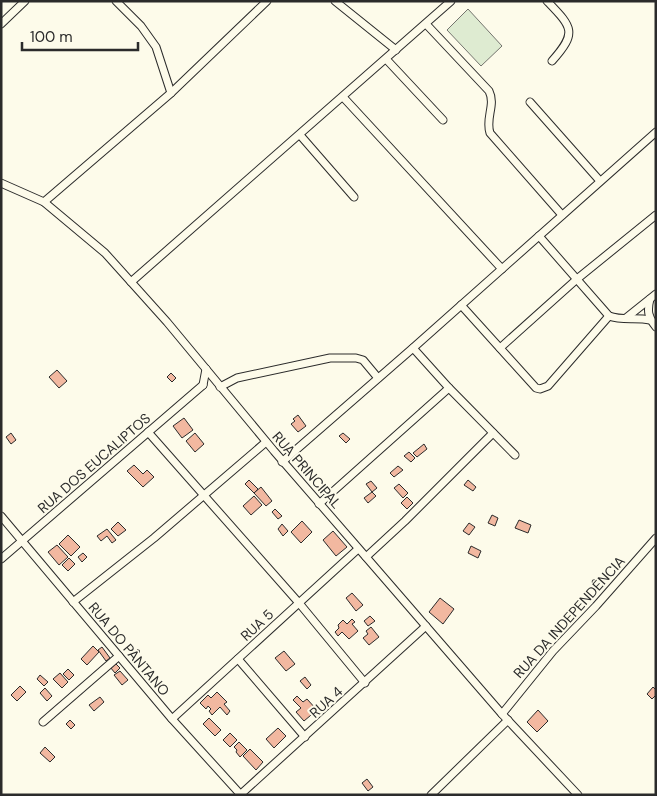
<svg xmlns="http://www.w3.org/2000/svg" width="657" height="796" font-family="'DM Sans',sans-serif">
  <style>
    .green { fill: #deebd1; stroke: #74746e }
    .building { fill: #f2b8a0; stroke: #2b2b2b }
    .lines { fill: none; stroke-linecap: round; stroke-linejoin: round }
    .minor-casing { stroke: #2b2b2b; stroke-width: 9 }
    .minor { stroke: #fdfbea; stroke-width: 7 }
    .labels { text-anchor: middle; stroke-width: 4; stroke-linejoin: round; paint-order: stroke }
    .street-label { font-size: 14px; fill: #2b2b2b; stroke: #fdfbea }
  </style>
  <rect width="100%" height="100%" fill="#fdfbea"/>
  <!-- green -->
  <polygon class="green" points="468,9 502,46 481,66 447,30"/>
  <!-- building -->
  <g class="building">
    <polygon points="57,370 67,381 59,388 49,377"/>
    <polygon points="171,373 176,378 172,382 167,377"/>
    <polygon points="298,415 306,426 298,432 291,424 295,421 293,419"/>
    <polygon points="184,418 193,430 182,438 173,426"/>
    <polygon points="11,433 16,440 11,444 6,437"/>
    <polygon points="195,433 204,444 195,452 186,441"/>
    <polygon points="343,433 350,439 346,443 339,436"/>
    <polygon points="424,444 427,449 417,457 413,453"/>
    <polygon points="409,452 415,458 411,462 404,456"/>
    <polygon points="134,465 143,474 147,470 154,477 143,487 127,471"/>
    <polygon points="398,466 403,470 394,477 390,473"/>
    <polygon points="249,480 258,489 254,493 245,484"/>
    <polygon points="468,480 476,487 473,491 464,485"/>
    <polygon points="371,481 377,488 372,492 366,484"/>
    <polygon points="399,484 408,493 403,498 394,488"/>
    <polygon points="261,487 272,501 266,506 254,493"/>
    <polygon points="372,492 376,496 368,503 364,498"/>
    <polygon points="254,496 262,505 251,515 243,506"/>
    <polygon points="407,497 413,503 407,509 401,503"/>
    <polygon points="275,509 282,516 278,519 272,512"/>
    <polygon points="492,515 498,518 495,526 488,523"/>
    <polygon points="519,520 531,525 528,533 515,528"/>
    <polygon points="302,521 312,532 301,543 291,532"/>
    <polygon points="118,522 126,530 118,536 111,529"/>
    <polygon points="469,523 475,527 469,535 463,531"/>
    <polygon points="282,524 288,531 283,536 278,529"/>
    <polygon points="107,529 116,540 112,543 107,536 101,541 97,536"/>
    <polygon points="333,531 347,547 336,556 323,540"/>
    <polygon points="68,535 80,547 71,556 59,544"/>
    <polygon points="57,545 68,557 59,565 48,552"/>
    <polygon points="471,546 481,551 478,558 468,553"/>
    <polygon points="83,553 87,557 82,562 78,557"/>
    <polygon points="69,558 75,564 68,571 62,565"/>
    <polygon points="352,593 363,605 356,611 346,598"/>
    <polygon points="440,598 454,609 443,624 429,612"/>
    <polygon points="370,616 375,621 368,626 364,621"/>
    <polygon points="352,619 355,622 352,624 358,631 349,639 342,632 338,636 335,632 339,628 338,625 343,620 347,624"/>
    <polygon points="371,627 379,637 369,645 363,638 368,634 366,631"/>
    <polygon points="93,646 99,652 87,665 81,659"/>
    <polygon points="102,647 110,658 106,661 98,650"/>
    <polygon points="284,651 295,664 286,671 275,658"/>
    <polygon points="115,663 120,668 115,673 110,667"/>
    <polygon points="68,669 74,675 69,680 63,674"/>
    <polygon points="120,671 128,680 122,685 114,675"/>
    <polygon points="60,673 68,682 62,688 53,679"/>
    <polygon points="40,675 48,682 44,686 37,679"/>
    <polygon points="305,677 311,685 307,689 300,681"/>
    <polygon points="20,686 26,692 17,701 11,695"/>
    <polygon points="653,687 656,690 656,695 652,699 647,694"/>
    <polygon points="45,688 52,696 47,701 40,693"/>
    <polygon points="217,692 227,702 224,704 230,711 227,715 220,707 212,715 209,711 211,709 208,706 206,709 200,703 208,695 211,698"/>
    <polygon points="297,696 303,702 307,699 317,710 304,721 296,712 301,708 293,700"/>
    <polygon points="100,697 104,702 94,711 89,705"/>
    <polygon points="538,710 548,721 537,732 527,722"/>
    <polygon points="209,718 221,730 215,736 203,724"/>
    <polygon points="70,720 75,725 71,729 66,724"/>
    <polygon points="278,728 286,736 274,748 266,739"/>
    <polygon points="230,733 237,740 230,747 223,740"/>
    <polygon points="239,742 247,750 240,757 236,752 237,750 234,747"/>
    <polygon points="45,747 55,757 50,762 40,753"/>
    <polygon points="250,749 263,762 256,770 243,756"/>
    <polygon points="367,779 373,787 368,791 362,783"/>
  </g>
  <g class="lines">
    <!-- minor casing -->
    <g class="minor-casing">
      <g id="minor">
        <polyline points="116,1 141,26 156,47 171,93"/>
        <polyline points="335,1 396,50"/>
        <path d="M547 1C572 27 578 32 552 61"/>
        <polyline points="1,24 25,1"/>
        <path d="M426 24 489 91C496 105 485 118 490 133L562 215"/>
        <polyline points="386,59 443,120"/>
        <polyline points="343,97 502,269"/>
        <polyline points="530,102 600,181"/>
        <polyline points="300,135 354,197"/>
        <polyline points="1,183 44,202 105,253 167,322 274,451 366,557 502,714 578,795"/>
        <polyline points="44,202 171,93 267,1"/>
        <path d="M539 236 609 316C622 321 636 317 650 320"/>
        <polyline points="131,282 451,1"/>
        <path d="M650 299C647 311 648 317 656 327"/>
        <polyline points="461,305 536,388 540,389 548,386 609,316"/>
        <polyline points="626,318 656,294"/>
        <polyline points="413,348 449,388 515,455"/>
        <polyline points="500,348 577,279 656,215"/>
        <polyline points="203,385 206,369"/>
        <polyline points="220,387 237,378 330,358 356,358 363,360 378,378"/>
        <polyline points="148,432 299,603 365,683"/>
        <polyline points="282,462 413,348 656,132"/>
        <polyline points="319,504 449,388"/>
        <polyline points="1,516 172,719 241,795"/>
        <polyline points="366,557 405,521 493,433"/>
        <polyline points="1,559 203,385"/>
        <polyline points="73,602 154,538 266,442"/>
        <polyline points="238,659 305,737"/>
        <polyline points="502,714 553,651 596,606 656,538"/>
        <polyline points="172,719 358,549"/>
        <polyline points="43,722 119,656"/>
        <polyline points="241,794 426,626"/>
        <polyline points="431,795 508,720"/>
      </g>
    </g>
    <!-- minor -->
    <use href="#minor" class="minor"/>
  </g>
  <g class="labels">
    <!-- street labels -->
    <g class="street-label">
      <text transform="translate(94 463) rotate(-41)" y="5">RUA DOS EUCALIPTOS</text>
      <text transform="translate(307 470) rotate(49)" y="5">RUA PRINCIPAL</text>
      <text transform="translate(569 617) rotate(-48)" y="5">RUA DA INDEPENDÊNCIA</text>
      <text transform="translate(257 625) rotate(-43)" y="5">RUA 5</text>
      <text transform="translate(129 649) rotate(50)" y="5">RUA DO PÂNTANO</text>
      <text transform="translate(326 702) rotate(-42)" y="5">RUA 4</text>
    </g>
  </g>
  <!-- border -->
  <rect width="657" height="796" fill="none" stroke="#2b2b2b" stroke-width="5"/>
  <!-- scale -->
  <path d="M22 42v8h116v-8" fill="none" stroke="#2b2b2b" stroke-width="2.5"/>
  <text x="30" y="42" font-size="15" fill="#2b2b2b" stroke="#fdfbea" stroke-width="4" paint-order="stroke">100 m</text>
</svg>
